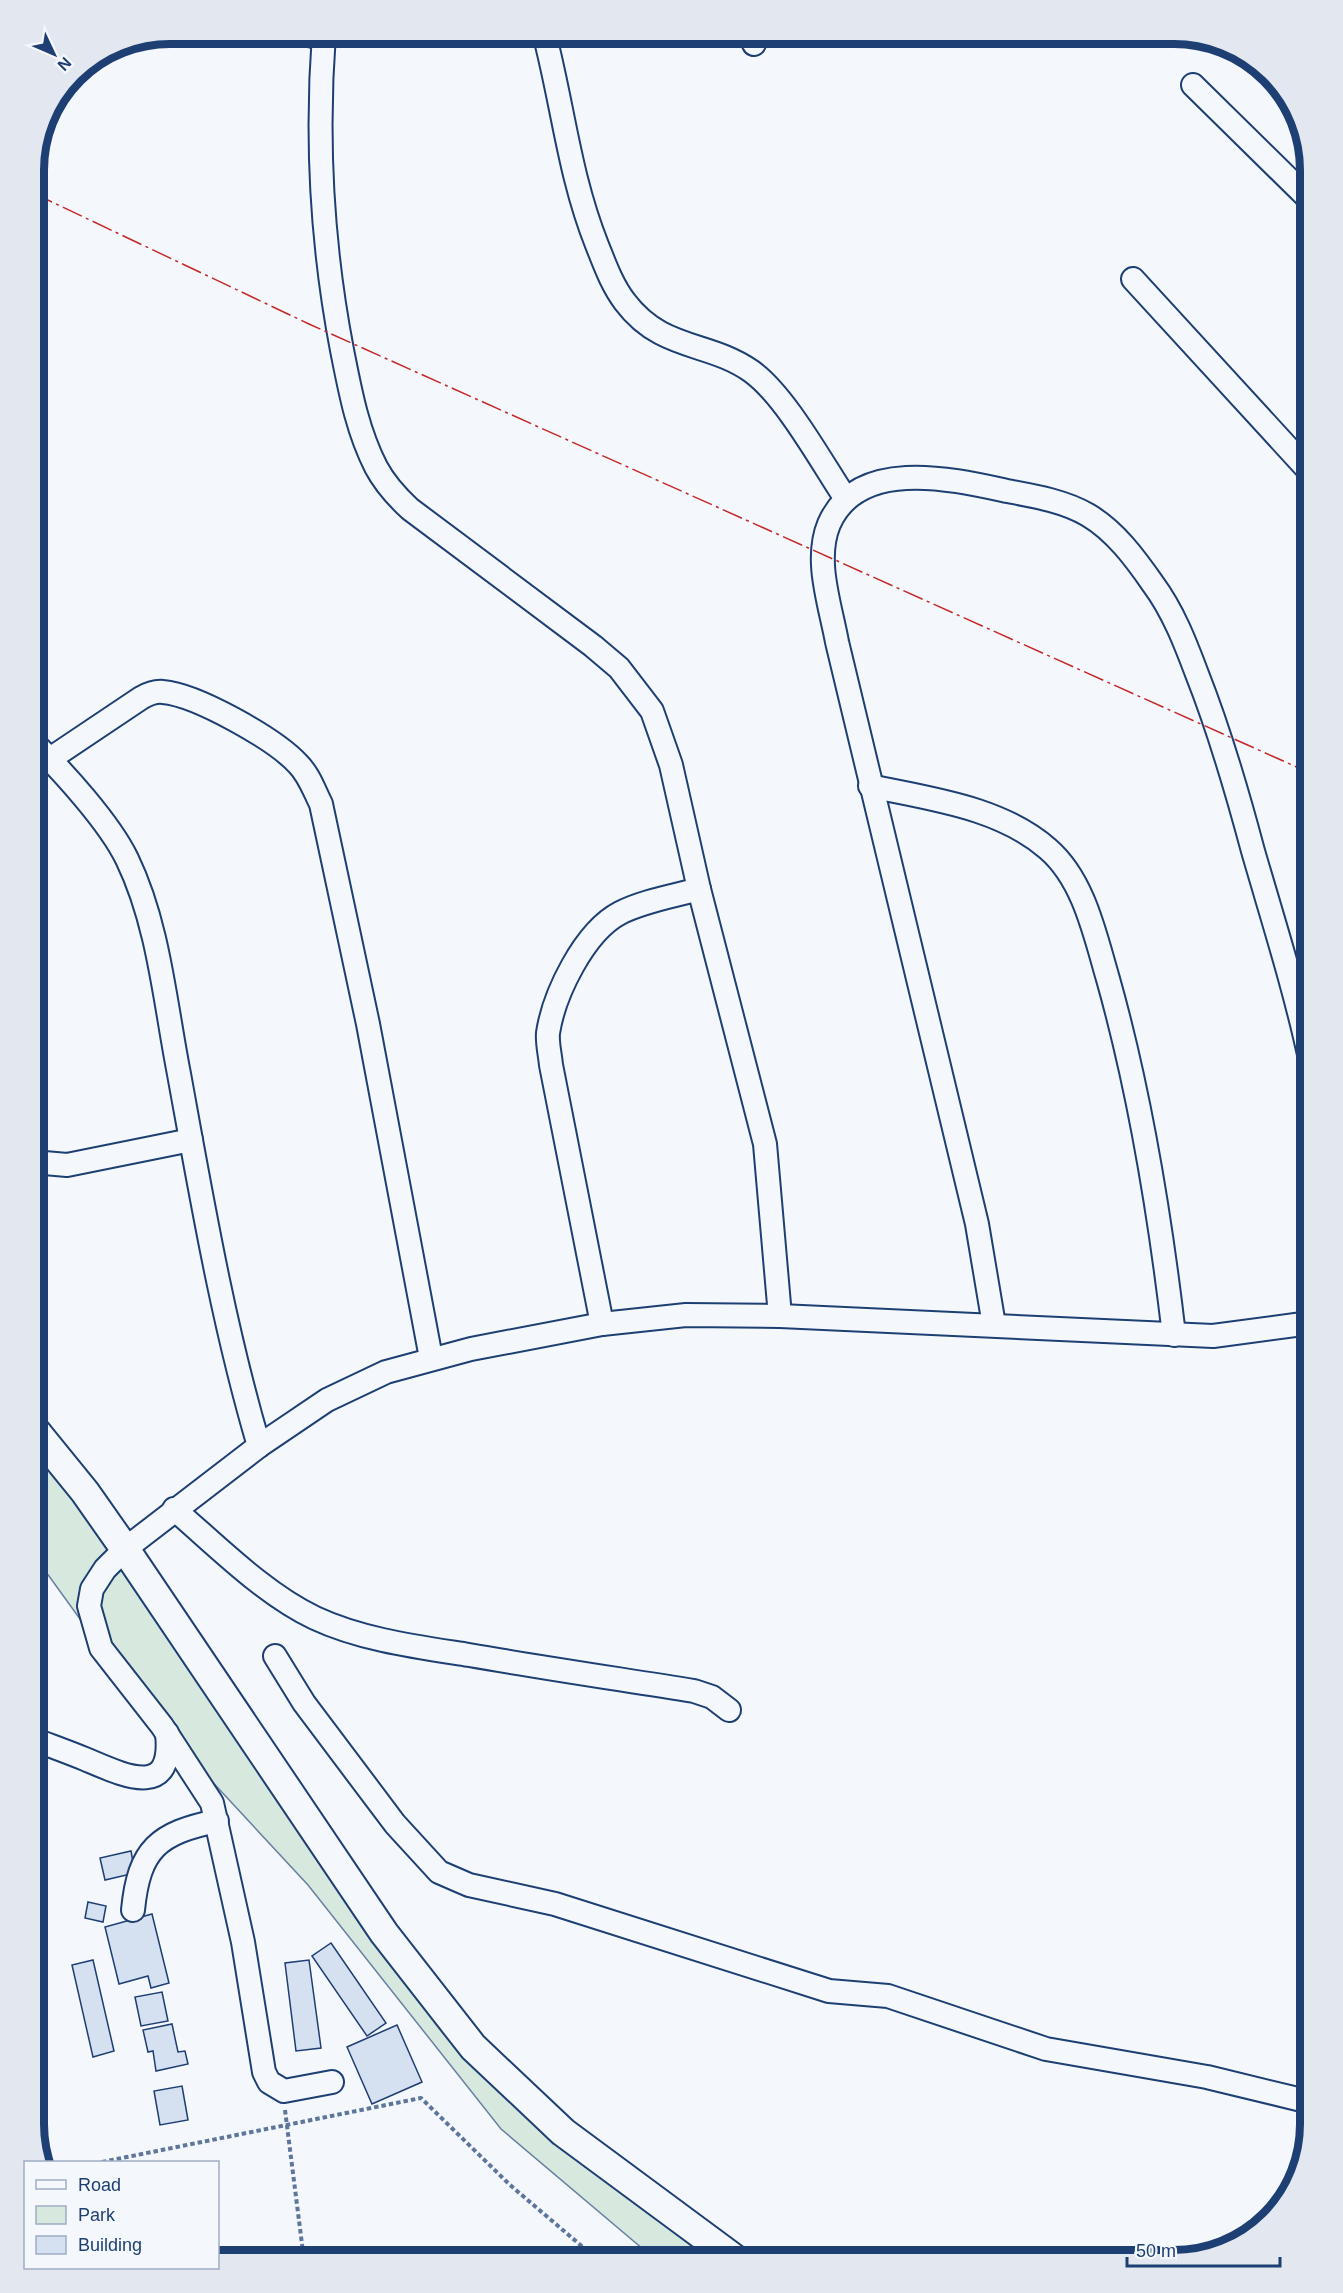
<svg xmlns="http://www.w3.org/2000/svg" width="1343" height="2293" font-family="Arial,sans-serif">
  <style>
    .green { fill: #d7e8df; stroke: #687fa3; stroke-width: 1.5 }
    .building { fill: #d5e0f0; stroke: #1d3f73; stroke-width: 1.5 }
    .lines { fill: none; stroke-linecap: round; stroke-linejoin: round }
    .minor-casing { stroke: #1d3f73; stroke-width: 26 }
    .major-casing { stroke: #1d3f73; stroke-width: 32 }
    .path { stroke: #5e769c; stroke-width: 4; stroke-dasharray: 4.5 3; stroke-linecap: butt }
    .minor { stroke: #f4f7fb; stroke-width: 22 }
    .major { stroke: #f4f7fb; stroke-width: 28 }
    .power { stroke: #c62828; stroke-width: 1.5; stroke-dasharray: 21 4.5 3 4.5; stroke-linecap: butt }
    .rim { fill: none; stroke: #1d3f73; stroke-width: 8 }
  </style>
  <rect width="100%" height="100%" fill="#f4f7fb"/>
  <!-- green -->
  <polygon class="green" points="33,1428 473,2047 736,2260 656,2260 501,2129 308,1885 167,1733 101,1648 33,1554"/>
  <!-- building -->
  <g class="building">
    <polygon points="131,1851 135,1873 105,1880 100,1858"/>
    <polygon points="88,1902 106,1906 103,1922 85,1918"/>
    <polygon points="152,1914 169,1983 151,1988 148,1976 119,1984 105,1927"/>
    <polygon points="331,1943 386,2023 367,2036 312,1956"/>
    <polygon points="93,1960 114,2051 93,2057 72,1965"/>
    <polygon points="309,1960 321,2048 296,2051 285,1963"/>
    <polygon points="162,1992 168,2021 141,2026 135,1997"/>
    <polygon points="172,2024 178,2052 185,2051 188,2064 156,2071 153,2051 148,2052 143,2030"/>
    <polygon points="397,2025 422,2082 372,2104 347,2047"/>
    <polygon points="182,2086 188,2120 160,2125 154,2091"/>
  </g>
  <g class="lines">
    <!-- minor casing -->
    <g class="minor-casing">
      <g id="minor">
        <polyline points="301,33 324,39"/>
        <path d="M324 33C316 139 322 246 342 350 350 390 357 430 376 467 385 484 397 497 410 509L593 646 619 668 652 711 671 765 699 889 765 1144 780 1316"/>
        <path d="M544 33C563 105 569 175 597 245 605 265 612 285 625 302 662 351 708 341 751 371 785 395 822 463 846 499"/>
        <polyline points="749,33 754,44"/>
        <polyline points="1193,85 1310,200"/>
        <polyline points="1133,279 1310,472"/>
        <path d="M33 742C63 772 109 822 127 859 159 925 165 1003 179 1074 202 1200 223 1324 259 1446"/>
        <path d="M50 759 141 698C148 694 155 691 163 692 197 695 275 739 298 764 309 775 314 790 321 804L368 1024 431 1358"/>
        <path d="M870 786C930 799 1000 807 1048 849 1084 880 1095 935 1108 979 1141 1096 1160 1215 1174 1335"/>
        <polyline points="33,1162 67,1165 191,1140"/>
        <path d="M602 1324 551 1065C550 1054 547 1043 548 1033 554 994 584 932 620 913 643 901 674 896 699 889"/>
        <path d="M994 1325 977 1224 837 642C830 604 814 560 829 524 858 457 952 479 1007 491 1034 496 1064 501 1088 515 1115 531 1135 558 1153 584 1173 611 1185 642 1197 674 1220 732 1237 791 1253 851 1273 920 1295 989 1310 1059"/>
        <path d="M174 1509C216 1545 264 1594 315 1618 362 1640 418 1647 469 1655 544 1668 619 1679 694 1691L712 1697 729 1710"/>
        <polyline points="275,1656 304,1703 395,1824 439,1872 469,1885 555,1904 829,1991 888,1996 1046,2049 1207,2077 1310,2102"/>
        <path d="M33 1739C51 1746 68 1752 85 1759 123 1775 174 1801 167 1733"/>
        <path d="M133 1910C139 1849 158 1833 217 1821"/>
        <polyline points="332,2082 284,2091 269,2082 264,2072 243,1942 212,1803 162,1726 101,1648 89,1606 92,1589 105,1569 125,1549 259,1446 327,1400 386,1372 471,1349 602,1324 686,1315 780,1316 1213,1336 1310,1323"/>
      </g>
    </g>
    <!-- major casing -->
    <g class="major-casing">
      <polyline id="major" points="33,1428 85,1492 125,1549 384,1933 473,2047 563,2132 736,2260"/>
    </g>
    <!-- path -->
    <g class="path">
      <polyline points="285,2110 304,2260"/>
      <polyline points="102,2162 421,2098 510,2185 598,2260"/>
    </g>
    <!-- minor -->
    <use href="#minor" class="minor"/>
    <!-- major -->
    <use href="#major" class="major"/>
    <!-- power -->
    <polyline class="power" points="33,193 309,324 1310,773"/>
  </g>
  <!-- crop -->
  <path d="M0 0H1343V2293H0ZM170 44H1174A126 126 0 0 1 1300 170V2124A126 126 0 0 1 1174 2250H170A126 126 0 0 1 44 2124V170A126 126 0 0 1 170 44Z" fill="#e3e8f0" fill-rule="evenodd"/>
  <path class="rim" d="M170 44H1174A126 126 0 0 1 1300 170V2124A126 126 0 0 1 1174 2250H170A126 126 0 0 1 44 2124V170A126 126 0 0 1 170 44Z"/>
  <!-- legend -->
  <rect x="24" y="2161" width="195" height="108" fill="#f4f7fb" stroke="#9eadc5" stroke-width="1.5"/>
  <rect x="36" y="2180" width="30" height="9" fill="#f4f7fb" stroke="#9eadc5" stroke-width="1.5"/>
  <text x="78" y="2191" font-size="18" fill="#1d3f73">Road</text>
  <rect x="36" y="2206" width="30" height="18" fill="#d7e8df" stroke="#9eadc5" stroke-width="1.5"/>
  <text x="78" y="2221" font-size="18" fill="#1d3f73">Park</text>
  <rect x="36" y="2236" width="30" height="18" fill="#d5e0f0" stroke="#9eadc5" stroke-width="1.5"/>
  <text x="78" y="2251" font-size="18" fill="#1d3f73">Building</text>
  <!-- north arrow -->
  <g transform="translate(54 54) rotate(134)" stroke="#f4f7fb" stroke-width="4.5" paint-order="stroke">
  <path d="M0-4.5L10 22L0 15L-10 22Z" fill="#1d3f73"/>
  <text y="-9" font-size="16" font-weight="bold" text-anchor="middle" fill="#1d3f73">N</text>
  </g>
  <!-- scale -->
  <path d="M1127 2257v9h153v-9" fill="none" stroke="#1d3f73" stroke-width="3"/>
  <text x="1136" y="2257" font-size="18" fill="#1d3f73" stroke="#f4f7fb" stroke-width="4.5" paint-order="stroke">50 m</text>
</svg>
